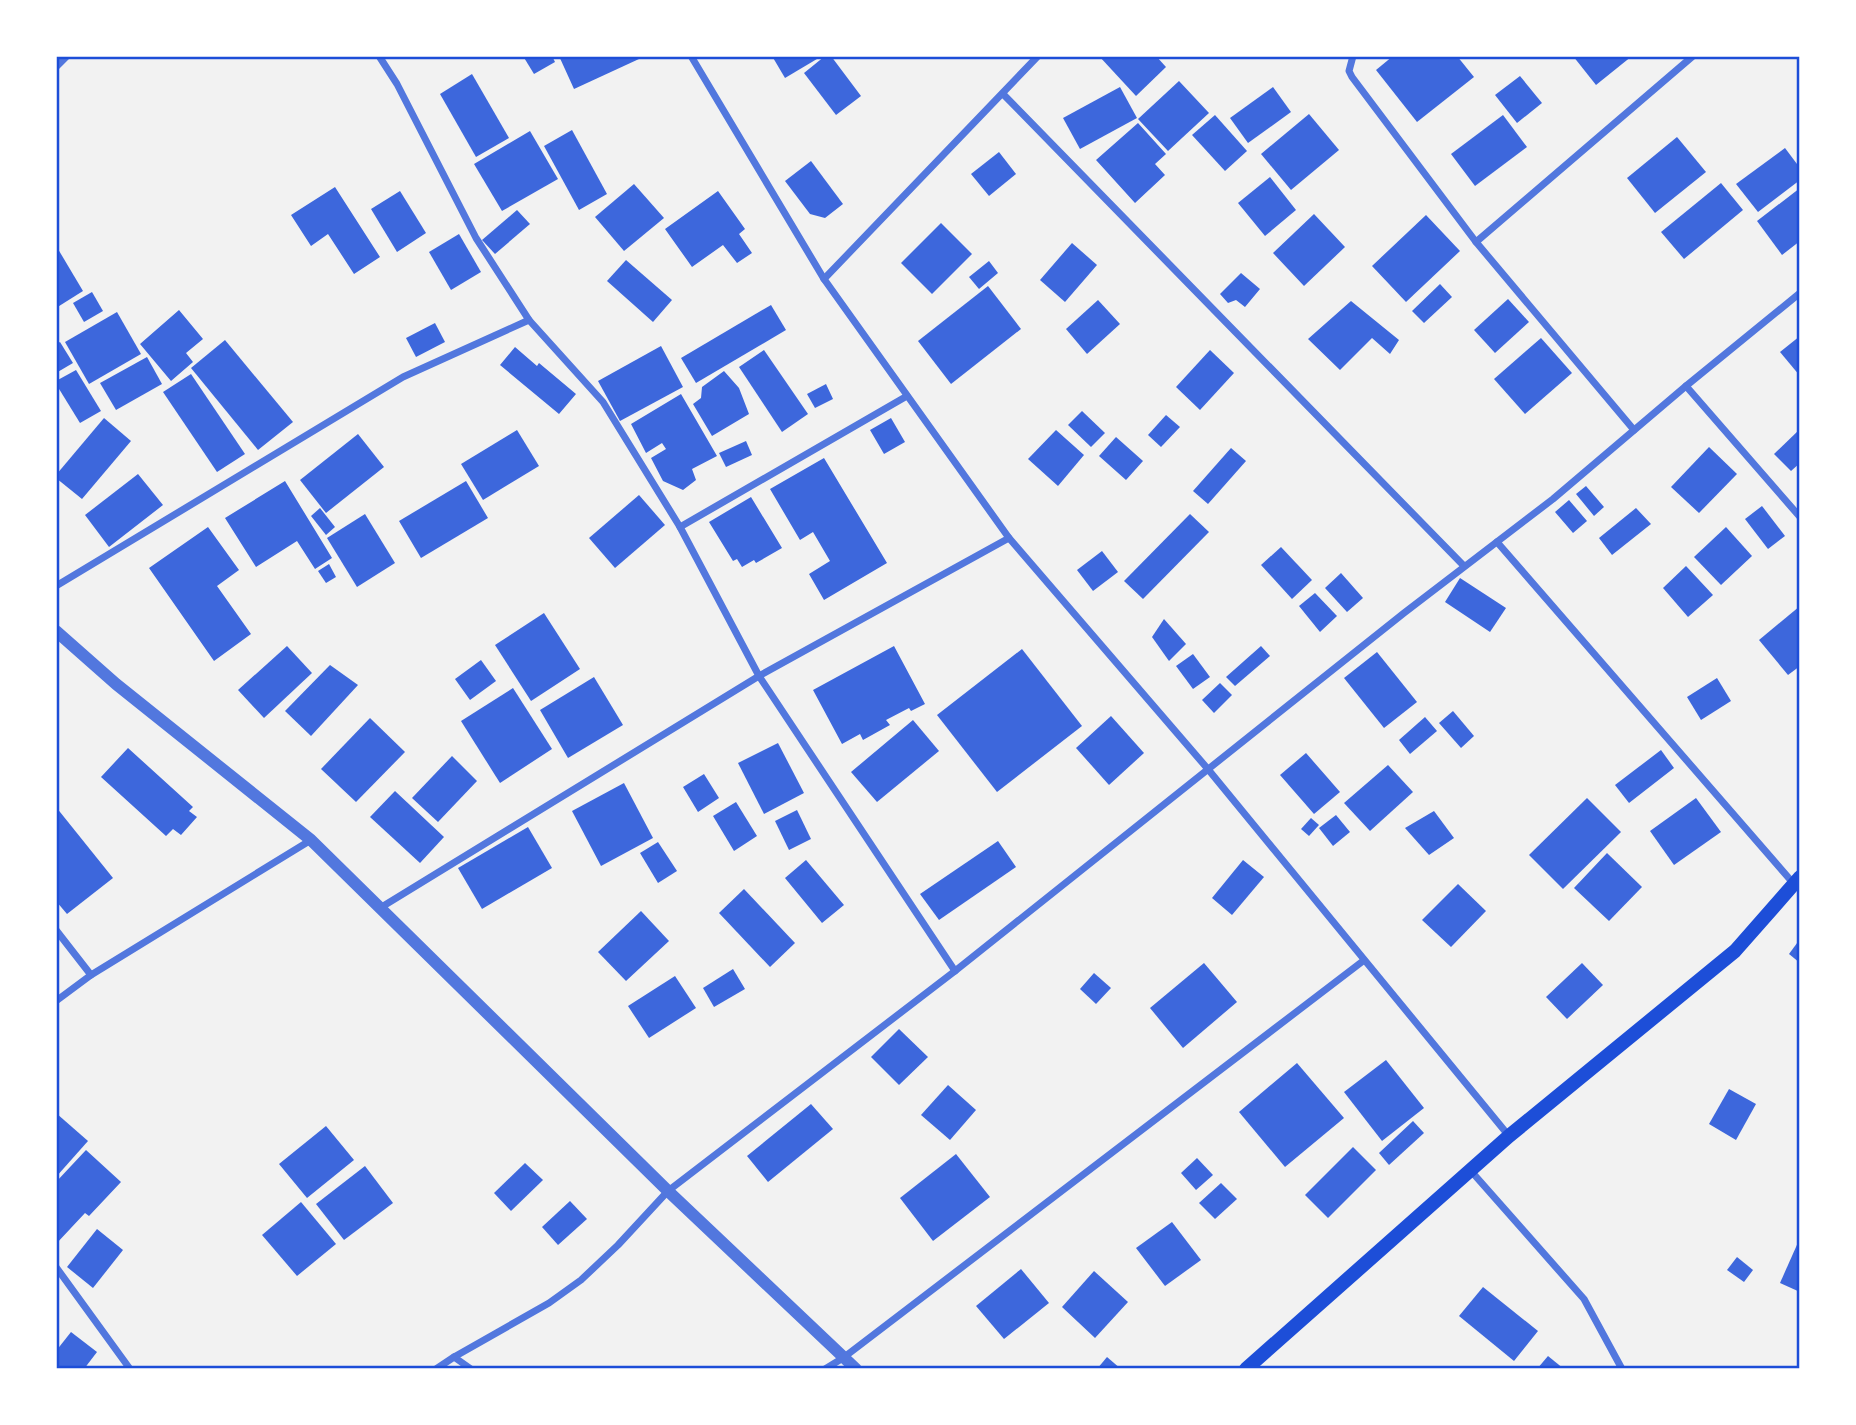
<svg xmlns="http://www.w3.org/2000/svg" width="1856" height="1425" font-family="'DM Sans',sans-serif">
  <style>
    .building { fill: #3d67dc }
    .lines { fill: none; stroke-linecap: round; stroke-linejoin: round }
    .minor { stroke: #5277de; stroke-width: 7 }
    .tertiary { stroke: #5277de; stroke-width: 12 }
    .secondary { stroke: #1d4ed8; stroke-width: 14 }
    .neatline { fill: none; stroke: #1d4ed8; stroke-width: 2.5 }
  </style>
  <rect width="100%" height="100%" fill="#f2f2f2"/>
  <!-- building -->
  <g class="building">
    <polygon points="523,56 552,56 555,62 534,74"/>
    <polygon points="559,56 638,56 639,59 574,89"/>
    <polygon points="772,56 822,56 785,78"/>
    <polygon points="825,56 831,56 861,96 836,115 804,73"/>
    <polygon points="1099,56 1156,56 1166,67 1136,96"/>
    <polygon points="1393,56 1457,56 1474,77 1417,122 1376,70"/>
    <polygon points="1573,56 1632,56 1596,85"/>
    <polygon points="472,74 509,138 476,157 440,94"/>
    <polygon points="1520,76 1542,103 1517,123 1495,95"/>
    <polygon points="1179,81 1209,113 1168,151 1138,119"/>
    <polygon points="1120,87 1137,118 1080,149 1063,118"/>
    <polygon points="1273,87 1291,112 1248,143 1230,118"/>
    <polygon points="1309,114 1339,150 1291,190 1261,154"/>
    <polygon points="1215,115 1247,151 1225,171 1192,135"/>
    <polygon points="1503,115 1527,147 1475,186 1451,154"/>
    <polygon points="1138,123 1166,154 1155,164 1165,175 1135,203 1096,160"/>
    <polygon points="572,130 607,194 579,210 544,146"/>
    <polygon points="530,131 558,179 502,211 474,164"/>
    <polygon points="1677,137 1706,172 1655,213 1627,178"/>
    <polygon points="1785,148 1800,168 1800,180 1758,212 1736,184"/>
    <polygon points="999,152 1016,174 989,196 971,174"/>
    <polygon points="811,161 843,204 825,218 810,214 785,181"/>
    <polygon points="1270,177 1296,210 1265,236 1238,203"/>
    <polygon points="1721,183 1743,210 1684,259 1661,232"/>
    <polygon points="634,184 664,218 624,251 595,217"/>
    <polygon points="335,187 380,257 354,274 328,234 311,246 291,215"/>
    <polygon points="1800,188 1800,241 1782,255 1757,221"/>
    <polygon points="400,191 426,233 397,252 371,209"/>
    <polygon points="718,191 745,229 739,234 752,253 737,263 723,245 692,267 665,229"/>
    <polygon points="517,210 530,224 495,254 482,240"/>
    <polygon points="1314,214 1345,247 1304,286 1273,253"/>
    <polygon points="1426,215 1460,251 1406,302 1372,266"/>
    <polygon points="941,223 972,254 932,294 901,263"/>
    <polygon points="459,234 481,272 451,290 429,252"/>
    <polygon points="1072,243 1097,265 1065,302 1040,280"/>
    <polygon points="58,249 83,291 56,308 56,251"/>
    <polygon points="626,260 672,300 653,322 607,281"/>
    <polygon points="989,261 998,273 979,289 969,277"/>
    <polygon points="1241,273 1260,289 1245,307 1236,300 1228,303 1220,294"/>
    <polygon points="1440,284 1452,297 1424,323 1412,311"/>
    <polygon points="988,286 1021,329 951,384 918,341"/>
    <polygon points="92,292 103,311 84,322 73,303"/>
    <polygon points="1508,299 1529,322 1495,353 1474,330"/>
    <polygon points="1098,300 1120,324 1087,354 1066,329"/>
    <polygon points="1351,301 1399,340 1390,354 1372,338 1340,370 1308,339"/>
    <polygon points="771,305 786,330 696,383 681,358"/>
    <polygon points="179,310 203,339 186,353 193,362 171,381 140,344"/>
    <polygon points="117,312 141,354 89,384 65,342"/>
    <polygon points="435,323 445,342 416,357 406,338"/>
    <polygon points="1800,336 1800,376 1780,352"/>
    <polygon points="1541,338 1572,373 1525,414 1494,379"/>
    <polygon points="225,340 293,422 258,450 191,368"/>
    <polygon points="60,342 73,363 56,373 56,344"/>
    <polygon points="661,346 683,387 620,421 598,381"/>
    <polygon points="515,347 537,366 539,363 576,394 559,414 500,365"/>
    <polygon points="764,350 808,414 782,432 739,367"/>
    <polygon points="1210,350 1234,373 1200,410 1176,387"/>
    <polygon points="147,357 162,384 116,410 100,383"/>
    <polygon points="76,370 101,411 80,423 56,384 56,381"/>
    <polygon points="724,371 739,388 749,414 712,436 693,404 701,398 702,387"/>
    <polygon points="191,374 245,454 217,472 163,392"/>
    <polygon points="826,384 833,399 815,408 807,394"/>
    <polygon points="681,394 717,456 692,469 696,480 683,490 663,481 651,458 666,449 662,443 646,453 631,424"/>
    <polygon points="1082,411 1105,433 1091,447 1068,425"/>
    <polygon points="1166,415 1180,427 1161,447 1148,435"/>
    <polygon points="104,418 131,441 82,499 56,478 56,475"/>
    <polygon points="891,418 905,442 884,454 870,430"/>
    <polygon points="1800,429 1800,463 1791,471 1774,454"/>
    <polygon points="517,430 539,466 483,500 461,464"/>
    <polygon points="1056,430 1084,455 1058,486 1028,459"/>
    <polygon points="358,434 384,467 326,513 300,480"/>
    <polygon points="1116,437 1143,461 1126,480 1099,456"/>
    <polygon points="746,441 752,455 726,467 719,453"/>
    <polygon points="1709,447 1737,474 1699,513 1671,487"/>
    <polygon points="1231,448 1246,461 1208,504 1193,491"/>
    <polygon points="824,458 887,563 824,600 809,574 830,561 813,532 800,540 770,489"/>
    <polygon points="138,474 163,505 109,547 85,515"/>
    <polygon points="285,481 332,558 315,569 297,541 256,567 225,518"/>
    <polygon points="466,481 488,518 421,558 399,521"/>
    <polygon points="1586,486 1604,507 1594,516 1576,494"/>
    <polygon points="639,495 665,525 615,568 589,538"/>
    <polygon points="751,497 782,548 756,563 754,560 742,567 737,559 733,561 709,522"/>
    <polygon points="1569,500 1587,521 1573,533 1555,512"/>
    <polygon points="1762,506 1785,536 1768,549 1745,519"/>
    <polygon points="320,508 335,527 326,535 311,516"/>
    <polygon points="1636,508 1651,524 1612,555 1599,538"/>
    <polygon points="365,514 395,563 357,587 327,538"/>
    <polygon points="1190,514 1209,532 1143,599 1124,581"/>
    <polygon points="208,527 239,570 217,586 251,634 214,661 149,568"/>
    <polygon points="1726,527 1752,556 1721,585 1694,557"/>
    <polygon points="1281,547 1312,580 1292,599 1261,565"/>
    <polygon points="1102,551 1118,572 1093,591 1077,570"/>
    <polygon points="329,564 336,577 326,583 318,571"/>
    <polygon points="1686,566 1713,595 1688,617 1663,588"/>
    <polygon points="1341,573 1363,598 1347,612 1325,588"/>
    <polygon points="1460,578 1506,608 1490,632 1445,602"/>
    <polygon points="1315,593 1337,616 1320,632 1299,606"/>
    <polygon points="1800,606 1800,666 1788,675 1759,640"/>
    <polygon points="544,613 580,669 531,701 495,645"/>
    <polygon points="1164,619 1186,644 1169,661 1152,637"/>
    <polygon points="287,646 312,673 264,718 238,690"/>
    <polygon points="894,646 925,704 911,711 909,708 886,720 890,725 863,740 860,734 842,744 813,690"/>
    <polygon points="1261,646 1270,656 1235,686 1226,677"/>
    <polygon points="1022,649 1082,726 997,792 937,715"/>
    <polygon points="1377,652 1417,702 1384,728 1344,678"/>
    <polygon points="1193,654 1210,677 1193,689 1176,666"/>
    <polygon points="481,660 496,681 470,700 455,679"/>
    <polygon points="330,665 358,685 311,736 285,711"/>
    <polygon points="594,677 623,725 568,758 540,710"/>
    <polygon points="1717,678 1731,701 1701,720 1687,697"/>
    <polygon points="1220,683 1232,695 1214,713 1202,700"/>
    <polygon points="513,688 552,749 500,783 461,721"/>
    <polygon points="1453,711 1474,736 1461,748 1439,723"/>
    <polygon points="1111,716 1144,753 1109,785 1076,748"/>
    <polygon points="1425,717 1437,731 1410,754 1399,740"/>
    <polygon points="370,718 405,752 356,802 321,769"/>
    <polygon points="913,720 939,751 877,802 851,772"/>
    <polygon points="778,743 804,793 764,814 738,763"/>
    <polygon points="128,748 193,807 189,811 197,817 181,835 173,829 166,836 101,777"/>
    <polygon points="1661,750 1674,768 1629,803 1615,785"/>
    <polygon points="1306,753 1340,792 1314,814 1280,775"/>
    <polygon points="452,756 477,781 438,822 412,798"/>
    <polygon points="1388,765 1413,792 1370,831 1344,803"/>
    <polygon points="704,774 719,798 698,812 683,787"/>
    <polygon points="624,783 653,838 601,866 572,811"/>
    <polygon points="395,791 444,837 420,863 370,817"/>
    <polygon points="1587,798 1621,832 1563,889 1529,855"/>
    <polygon points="1696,798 1721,832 1674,865 1650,831"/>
    <polygon points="736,802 757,836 734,851 713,816"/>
    <polygon points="56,807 113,878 67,914 56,901"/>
    <polygon points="797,810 811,839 789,850 775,821"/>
    <polygon points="1434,811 1454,838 1429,855 1405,828"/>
    <polygon points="1336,815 1350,832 1333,846 1319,828"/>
    <polygon points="1311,818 1319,825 1309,836 1301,829"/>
    <polygon points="528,827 552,868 482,909 458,868"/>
    <polygon points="998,841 1016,867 939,920 920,894"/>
    <polygon points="658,842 677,871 658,883 640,853"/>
    <polygon points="1607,853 1642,887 1609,921 1574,888"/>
    <polygon points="806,860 844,905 822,923 785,878"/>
    <polygon points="1243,860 1264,877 1232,915 1212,898"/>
    <polygon points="1458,884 1486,911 1451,947 1422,920"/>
    <polygon points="744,889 795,943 770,967 719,913"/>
    <polygon points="641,911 669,941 626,981 598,952"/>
    <polygon points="1800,939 1800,963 1789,954"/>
    <polygon points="1204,963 1237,1002 1183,1048 1150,1008"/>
    <polygon points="1582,963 1603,985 1567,1019 1546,997"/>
    <polygon points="733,969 745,989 714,1007 703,988"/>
    <polygon points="1094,973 1111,988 1096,1004 1080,989"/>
    <polygon points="675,976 696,1008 649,1038 628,1006"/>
    <polygon points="899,1029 928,1057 899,1085 871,1057"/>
    <polygon points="1386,1060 1424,1108 1382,1141 1344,1092"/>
    <polygon points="1297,1063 1344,1118 1285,1167 1239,1112"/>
    <polygon points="948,1085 976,1110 950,1140 921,1115"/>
    <polygon points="1729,1089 1756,1104 1736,1140 1709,1124"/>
    <polygon points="811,1104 833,1129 768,1182 747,1156"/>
    <polygon points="56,1113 88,1141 56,1177"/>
    <polygon points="1413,1121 1424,1133 1389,1165 1379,1153"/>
    <polygon points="326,1126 354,1160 307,1198 279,1164"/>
    <polygon points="1353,1147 1376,1170 1328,1218 1305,1195"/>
    <polygon points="86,1150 121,1182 89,1216 85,1213 56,1244 56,1182"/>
    <polygon points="956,1154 990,1197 933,1241 900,1198"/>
    <polygon points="1197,1158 1213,1175 1196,1190 1181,1173"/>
    <polygon points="525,1163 543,1180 511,1211 494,1193"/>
    <polygon points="365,1166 393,1203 344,1240 316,1204"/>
    <polygon points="1221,1183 1237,1199 1215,1219 1199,1203"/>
    <polygon points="570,1201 587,1219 558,1245 542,1227"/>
    <polygon points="301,1202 336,1244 297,1276 262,1235"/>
    <polygon points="1172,1222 1201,1260 1165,1286 1136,1248"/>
    <polygon points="97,1229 123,1250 93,1288 67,1267"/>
    <polygon points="1800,1238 1800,1292 1780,1283"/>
    <polygon points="1737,1257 1753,1270 1744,1282 1727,1270"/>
    <polygon points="1021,1269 1049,1303 1004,1339 976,1306"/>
    <polygon points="1094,1271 1128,1302 1095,1338 1062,1307"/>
    <polygon points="1483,1287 1538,1331 1514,1361 1459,1316"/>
    <polygon points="71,1332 97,1352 84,1369 56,1369 56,1351"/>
    <polygon points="1548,1356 1564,1369 1537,1369"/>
    <polygon points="1107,1357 1121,1369 1097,1369"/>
  </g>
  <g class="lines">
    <!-- minor -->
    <g class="minor">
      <polyline points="691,56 824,279 1009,538 1207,768 1509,1136"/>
      <polyline points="1353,56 1349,71 1352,77 1476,242 1634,430"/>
      <polyline points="56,67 67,56"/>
      <polyline points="1003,94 1464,566"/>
      <polyline points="1476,242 1693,56"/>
      <polyline points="824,279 1038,56"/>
      <polyline points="529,320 603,402 680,527 759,676 955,971"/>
      <polyline points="1686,386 1800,517"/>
      <polyline points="680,527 907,396"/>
      <polyline points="1497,542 1794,884"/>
      <polyline points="56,586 403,377 529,320 476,238 397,84 379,56"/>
      <polyline points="380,908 759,676 1009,538"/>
      <polyline points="56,930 91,975"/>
      <polyline points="56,1001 91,975 311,840"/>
      <polyline points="1471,1171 1584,1299 1622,1369"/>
      <polyline points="56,1267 130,1369"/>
      <polyline points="454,1357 471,1369"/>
      <polyline points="436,1369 454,1357 549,1303 581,1280 618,1245 668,1191 955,971 1404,613 1553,499 1686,386 1800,293"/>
      <polyline points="825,1369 843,1358 1363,961"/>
    </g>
    <!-- tertiary -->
    <polyline class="tertiary" points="56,631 116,684 311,840 668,1191 856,1369"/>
    <!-- secondary -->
    <polyline class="secondary" points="1246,1369 1509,1136 1735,951 1800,877"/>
  </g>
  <!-- border -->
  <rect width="1856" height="1425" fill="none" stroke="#ffffff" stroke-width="116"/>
  <rect x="58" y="58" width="1740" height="1309" class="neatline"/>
</svg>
